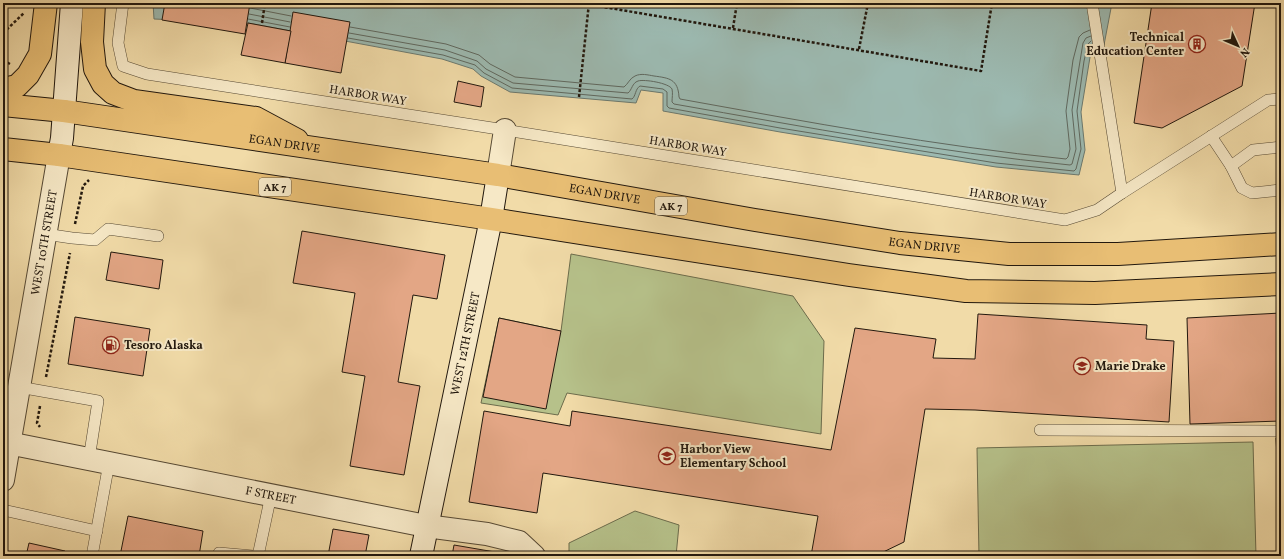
<svg xmlns="http://www.w3.org/2000/svg" width="1284" height="559" font-family="Vollkorn,serif">
  <style>
    .green { fill: #b6c18a; stroke: #6c6c4c }
    .water { fill: #9cb9b0; stroke: #6b796f }
    .lines { fill: none; stroke-linecap: round; stroke-linejoin: round }
    .shore { stroke: #5f685f; stroke-width: 1 }
    .building { fill: #e3a685; stroke: #22180e }
    .service-casing { stroke: #564934; stroke-width: 12 }
    .minor-casing { stroke: #564934; stroke-width: 24 }
    .tertiary-casing { stroke: #564934; stroke-width: 24 }
    .secondary-casing { stroke: #22180e; stroke-width: 24 }
    .primary-casing { stroke: #22180e; stroke-width: 24 }
    .trunk-casing { stroke: #22180e; stroke-width: 24 }
    .path { stroke: #22180e; stroke-width: 2.5; stroke-dasharray: 3 2; stroke-linecap: butt }
    .service { stroke: #f6e8c6; stroke-width: 11 }
    .minor { stroke: #f6e8c6; stroke-width: 22 }
    .tertiary { stroke: #f6e8c6; stroke-width: 22 }
    .secondary { stroke: #f6e8c6; stroke-width: 22 }
    .primary { stroke: #e8be74; stroke-width: 22 }
    .trunk { stroke: #e8be74; stroke-width: 22 }
    .labels { text-anchor: middle; stroke-width: 4; stroke-linejoin: round; paint-order: stroke }
    .shield { fill: #f6e8c6; stroke: #625645; stroke-width: 1 }
    .shield-label { font-size: 11px; font-weight: bold; fill: #22180e }
    .poi-label { font-size: 12px; font-weight: bold; fill: #22180e; stroke: #f6e8c6; text-anchor: start }
    .street-label { font-size: 12px; fill: #22180e; stroke: #f6e8c6 }
  </style>
  <rect width="100%" height="100%" fill="#f1dba8"/>
  <filter id="stains"><feTurbulence type="fractalNoise" baseFrequency=".005" numOctaves="4"/><feColorMatrix values="0 0 0 0 .2 0 0 0 0 .09 0 0 0 0 .02 0 0 0 .5 -.17"/></filter>
  <radialGradient id="worn" r=".72"><stop offset=".6" stop-color="#630" stop-opacity="0"/><stop offset="1" stop-color="#630" stop-opacity=".3"/></radialGradient>
  <!-- green -->
  <g class="green">
    <polygon points="571,254 793,296 824,341 821,434 567,393 558,415 481,403 499,318 561,331"/>
    <polygon points="1253,442 1256,556 979,556 977,448"/>
    <polygon points="635,511 679,525 676,556 569,556 569,543"/>
  </g>
  <!-- water -->
  <polygon class="water" points="153,3 1112,3 1104,45 1092,45 1081,112 1085,150 1079,175 996,167 780,132 663,111 663,93 641,90 636,103 510,92 481,76 473,69 442,59 248,23 154,19"/>
  <g class="lines">
    <!-- shore -->
    <g class="shore">
      <polyline points="250,8 291,16"/>
      <polyline points="249,14 290,22"/>
      <polyline points="248,19 290,27"/>
      <path d="M350 27 446 44 479 55 490 64 515 77 624 87C628 84 630 78 635 76 641 73 648 75 654 76 669 78 678 79 679 97L680 99C808 122 936 146 1066 159L1068 157 1070 149 1066 111 1073 60 1079 37 1083 33 1090 30"/>
      <path d="M349 33 445 50 477 61 486 69 513 83 628 93C632 90 632 83 638 81 644 79 669 83 672 89 673 93 672 98 672 102L674 104C806 127 937 152 1070 165L1072 164 1076 149 1072 110 1083 43 1086 38 1091 36"/>
      <path d="M348 38 443 55 475 65 484 73 512 88 632 99C636 96 635 89 640 86L663 89 667 92V106L669 108 780 128 996 163 1074 171 1076 169 1081 149 1077 111 1084 61 1088 44 1091 41"/>
    </g>
  </g>
  <!-- building -->
  <g class="building">
    <polygon points="165,3 250,3 245,34 162,20"/>
    <polygon points="1152,3 1255,3 1242,86 1162,128 1134,123"/>
    <polygon points="293,12 350,22 341,73 285,63"/>
    <polygon points="248,23 291,31 285,63 241,55"/>
    <polygon points="458,81 484,87 481,107 454,102"/>
    <polygon points="302,231 445,255 437,299 413,295 398,382 420,386 404,475 350,466 365,376 342,372 355,293 293,283"/>
    <polygon points="111,252 163,260 159,289 106,280"/>
    <polygon points="1281,313 1281,421 1190,424 1187,318"/>
    <polygon points="978,314 1147,325 1146,339 1174,341 1169,422 975,410 925,409 904,542 875,556 811,556 818,516 543,473 537,513 469,502 484,411 570,426 572,411 831,450 855,328 936,339 933,358 975,359"/>
    <polygon points="75,317 150,329 143,376 68,364"/>
    <polygon points="499,318 561,331 546,409 483,397"/>
    <polygon points="1281,437 1281,530 1276,438"/>
    <polygon points="128,516 203,531 199,556 120,556"/>
    <polygon points="333,529 369,535 365,556 328,556"/>
    <polygon points="29,543 65,551 64,556 26,556"/>
    <polygon points="454,545 495,552 494,556 452,556"/>
  </g>
  <g class="lines">
    <!-- service casing -->
    <g class="service-casing">
      <g id="service">
        <polyline points="123,3 118,43 123,66 147,74 505,130 1065,220 1097,210 1122,193 1268,100 1281,99"/>
        <polyline points="1092,3 1122,193"/>
        <polyline points="1211,136 1231,166 1242,188 1252,193 1281,190"/>
        <polyline points="1231,166 1253,150 1281,147"/>
        <polyline points="45,234 72,238 95,240 108,229 158,236"/>
        <polyline points="19,387 98,401 89,459"/>
        <polyline points="1040,430 1281,431"/>
        <polyline points="3,510 97,531"/>
        <polyline points="92,556 109,463"/>
        <polyline points="218,556 219,553 253,556"/>
        <polyline points="258,556 271,495"/>
      </g>
    </g>
    <!-- minor casing -->
    <g class="minor-casing">
      <g id="minor">
        <polyline points="498,175 505,130"/>
        <path id="s1" d="M3 442 426 526 487 534 519 542 534 556"/>
      </g>
    </g>
    <!-- tertiary casing -->
    <g class="tertiary-casing">
      <g id="tertiary">
        <path id="s2" d="M3 480 59 155"/>
      </g>
    </g>
    <!-- secondary casing -->
    <g class="secondary-casing">
      <g id="secondary">
        <polyline points="59,155 62,138 72,3"/>
        <path id="s3" d="M421 556 491 219 498 175"/>
      </g>
    </g>
    <!-- primary casing -->
    <g class="primary-casing">
      <g id="primary">
        <polyline points="3,89 17,86 28,75 40,54 46,3"/>
        <polyline points="3,105 64,111"/>
        <polyline points="3,149 59,155"/>
      </g>
    </g>
    <!-- trunk casing -->
    <g class="trunk-casing">
      <g id="trunk">
        <polyline points="94,3 92,42 95,69 103,84 113,93 134,101 256,118 297,140"/>
        <path id="s4" d="M64 111 498 175 755 220 900 243 1009 254H1118L1281 244"/>
        <polyline points="59,155 491,219 849,275 966,291 1095,293 1281,284"/>
      </g>
    </g>
    <!-- path -->
    <g class="path">
      <polyline points="580,3 981,71 992,3"/>
      <polyline points="262,23 265,3"/>
      <polyline points="733,28 737,3"/>
      <polyline points="3,33 24,13"/>
      <polyline points="859,49 868,3"/>
      <polyline points="3,60 10,64"/>
      <polyline points="579,97 589,3"/>
      <polyline points="75,224 83,186 89,180"/>
      <polyline points="46,377 70,253"/>
      <polyline points="40,406 37,423 40,427"/>
    </g>
    <!-- service -->
    <use href="#service" class="service"/>
    <!-- minor -->
    <use href="#minor" class="minor"/>
    <!-- tertiary -->
    <use href="#tertiary" class="tertiary"/>
    <!-- secondary -->
    <use href="#secondary" class="secondary"/>
    <!-- primary -->
    <use href="#primary" class="primary"/>
    <!-- trunk -->
    <use href="#trunk" class="trunk"/>
  </g>
  <!-- icons -->
  <defs>
    <g id="building-ring" transform="scale(0.9)"><circle r="9.5" fill="#f6e8c6" stroke="#8f2418" stroke-width="1.5"/><path d="M-4-6H4V6H1V3H-1V6H-4ZM-2.5-4.3h1.7v1.8h-1.7ZM.8-4.3h1.7v1.8H.8ZM-2.5-1h1.7V.8h-1.7ZM.8-1h1.7V.8H.8Z" fill="#8f2418"/></g>
    <g id="fuel-ring" transform="scale(0.9)"><circle r="9.5" fill="#f6e8c6" stroke="#8f2418" stroke-width="1.5"/><path d="M-5.5-6h7V0h2V4h1.3V-2.5L3-4.5l.8-.8L6-3V5H2.5V1h-1V6h-7ZM-4.2-4.7v3.2H.2V-4.7Z" fill="#8f2418"/></g>
    <g id="school-ring" transform="scale(0.9)"><circle r="9.5" fill="#f6e8c6" stroke="#8f2418" stroke-width="1.5"/><path d="M0-5L7-2L0 1L-7-2ZM-4 1L0 2.5L4 1V4Q0 6-4 4Z" fill="#8f2418"/></g>
  </defs>
  <g fill-rule="evenodd">
    <use href="#building-ring" x="1197" y="44"/>
    <use href="#fuel-ring" x="111" y="345"/>
    <use href="#school-ring" x="1082" y="366"/>
    <use href="#school-ring" x="667" y="456"/>
  </g>
  <g class="labels">
    <!-- shield labels -->
    <g class="shield">
      <rect x="259" y="178" width="32" height="18" rx="3"/>
      <rect x="655" y="197" width="32" height="18" rx="3"/>
    </g>
    <g class="shield-label">
      <text x="275" y="191">AK 7</text>
      <text x="671" y="210">AK 7</text>
    </g>
    <!-- poi labels -->
    <g class="poi-label">
      <text x="1184" y="41" text-anchor="end">Technical<tspan x="1184" dy="14">Education Center</tspan></text>
      <text x="124" y="349">Tesoro Alaska</text>
      <text x="1095" y="370">Marie Drake</text>
      <text x="680" y="453">Harbor View<tspan x="680" dy="14">Elementary School</tspan></text>
    </g>
    <!-- street labels -->
    <g class="street-label">
      <text transform="translate(368 95) rotate(9)" y="4">HARBOR WAY</text>
      <text dy="4" stroke="none"><textPath href="#s4" startOffset="223">EGAN DRIVE</textPath></text>
      <text transform="translate(688 146) rotate(9)" y="4">HARBOR WAY</text>
      <text dy="4" stroke="none"><textPath href="#s4" startOffset="547">EGAN DRIVE</textPath></text>
      <text transform="translate(1008 198) rotate(9)" y="4">HARBOR WAY</text>
      <text dy="4" stroke="none"><textPath href="#s2" startOffset="241">WEST 10TH STREET</textPath></text>
      <text dy="4" stroke="none"><textPath href="#s4" startOffset="871">EGAN DRIVE</textPath></text>
      <text dy="4" stroke="none"><textPath href="#s3" startOffset="217">WEST 12TH STREET</textPath></text>
      <text dy="4" stroke="none"><textPath href="#s1" startOffset="273">F STREET</textPath></text>
    </g>
  </g>
  <!-- margin -->
  <rect width="1284" height="559" fill="none" stroke="#f1dba8" stroke-width="16"/>
  <rect x="4" y="4" width="1276" height="551" fill="none" stroke="#22180e" stroke-width="2"/>
  <rect x="8" y="8" width="1268" height="543" fill="none" stroke="#22180e"/>
  <!-- north arrow -->
  <g transform="translate(1238 46) rotate(134)" stroke="#f6e8c6" stroke-width="3" paint-order="stroke">
  <path d="M0-3L7 15L0 10L-7 15Z" fill="#22180e"/>
  <text y="-6" font-size="11" font-weight="bold" text-anchor="middle" fill="#22180e">N</text>
  </g>
  <rect width="100%" height="100%" filter="url(#stains)"/>
  <rect width="100%" height="100%" fill="url(#worn)"/>
</svg>
